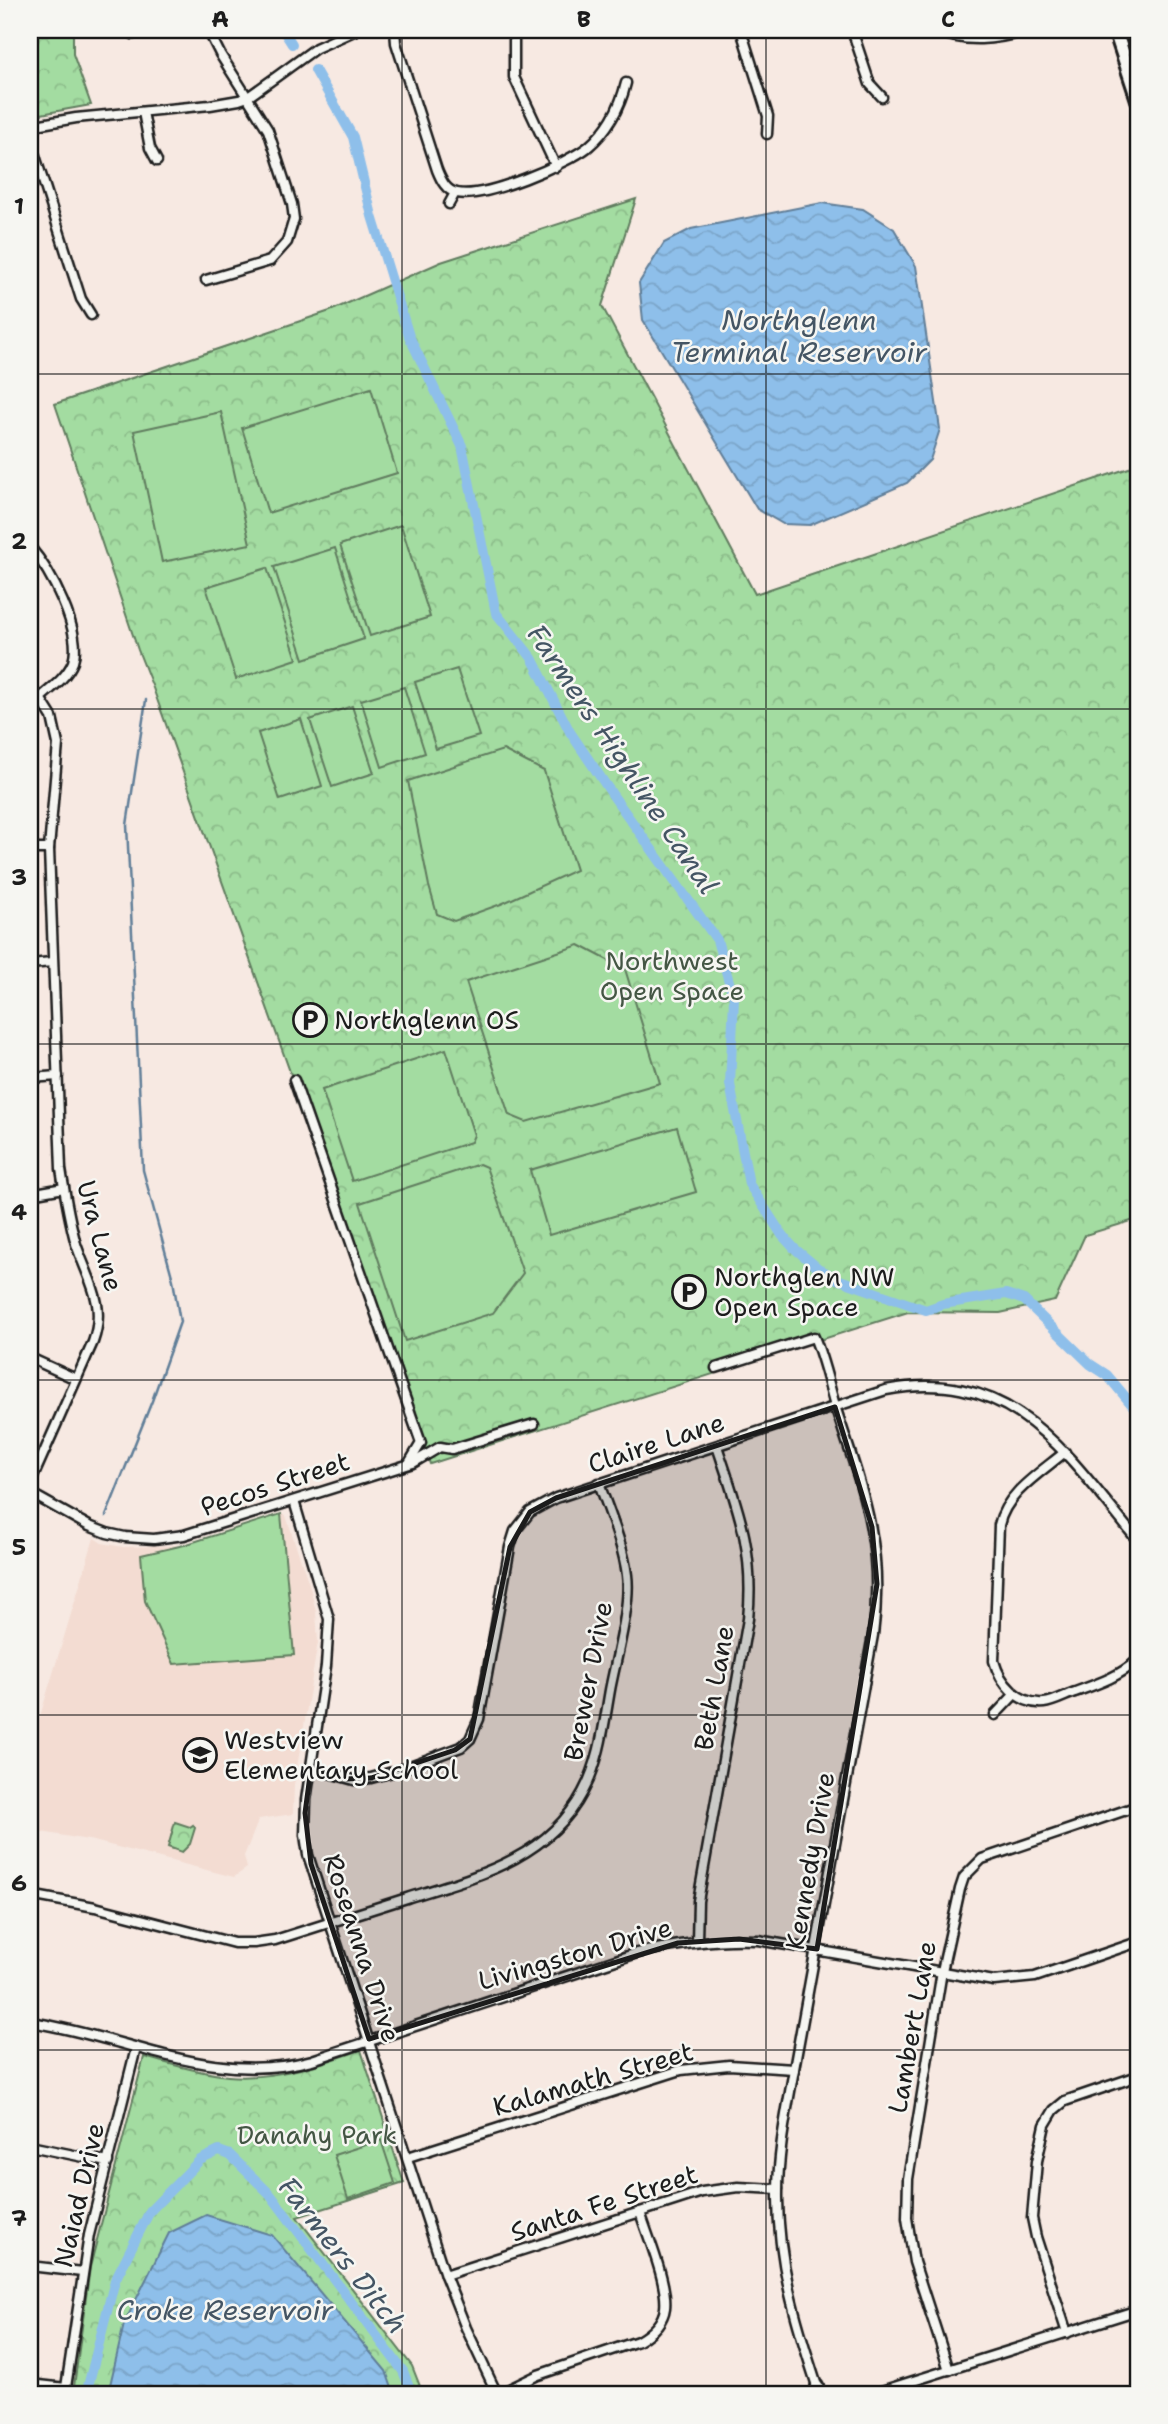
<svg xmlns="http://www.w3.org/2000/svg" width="1168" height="2424" font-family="'Shantell Sans',sans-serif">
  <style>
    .built { fill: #f3dcd2 }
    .park { fill: url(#park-crowns); stroke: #607c5e; stroke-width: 2 }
    .pitch { fill: #a3dca1; stroke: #607c5e; stroke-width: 2 }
    .water { fill: url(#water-waves); stroke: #607e98; stroke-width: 2 }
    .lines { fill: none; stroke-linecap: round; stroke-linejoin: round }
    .stream { stroke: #607e98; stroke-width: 2.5 }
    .canal { stroke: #8ebfea; stroke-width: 10 }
    .minor-casing { stroke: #1c1c1c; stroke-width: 13 }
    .tertiary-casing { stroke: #1c1c1c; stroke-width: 16 }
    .secondary-casing { stroke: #1c1c1c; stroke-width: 18 }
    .minor { stroke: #f6f6f2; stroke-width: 8 }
    .tertiary { stroke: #f6f6f2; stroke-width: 10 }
    .secondary { stroke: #f6f6f2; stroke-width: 12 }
    .marked { fill: #1c1c1c; fill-opacity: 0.2; stroke: #1c1c1c; stroke-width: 5; stroke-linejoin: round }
    .grid { fill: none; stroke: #1c1c1c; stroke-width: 2; stroke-opacity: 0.55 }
    .labels { text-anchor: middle; stroke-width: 5; stroke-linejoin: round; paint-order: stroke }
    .park-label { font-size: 26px; fill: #445644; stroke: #f6f6f2 }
    .poi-label { font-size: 26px; fill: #1c1c1c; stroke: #f6f6f2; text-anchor: start }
    .street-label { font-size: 26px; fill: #1c1c1c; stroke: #f6f6f2 }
    .water-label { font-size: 28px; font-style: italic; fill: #445564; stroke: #f6f6f2 }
    .neatline { fill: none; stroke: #1c1c1c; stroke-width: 2.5 }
    .grid-label { font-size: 23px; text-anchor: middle; font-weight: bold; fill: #1c1c1c }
  </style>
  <defs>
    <pattern id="park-crowns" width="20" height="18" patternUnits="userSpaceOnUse" patternTransform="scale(1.75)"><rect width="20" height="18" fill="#a3dca1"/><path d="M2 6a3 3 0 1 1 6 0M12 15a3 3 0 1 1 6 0" fill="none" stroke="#8cbc8a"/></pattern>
    <pattern id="water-waves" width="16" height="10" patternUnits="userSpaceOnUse" patternTransform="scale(1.75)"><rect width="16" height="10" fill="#8ebfea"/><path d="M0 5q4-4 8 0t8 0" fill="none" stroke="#7aa4c8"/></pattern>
  </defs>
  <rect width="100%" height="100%" fill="#f7e9e2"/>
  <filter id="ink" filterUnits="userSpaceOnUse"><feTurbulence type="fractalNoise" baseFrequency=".0143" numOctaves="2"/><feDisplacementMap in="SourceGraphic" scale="14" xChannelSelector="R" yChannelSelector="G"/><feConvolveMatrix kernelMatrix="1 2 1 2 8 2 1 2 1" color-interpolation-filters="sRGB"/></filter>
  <g filter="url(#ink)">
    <!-- built -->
    <polygon class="built" points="281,1514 286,1516 310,1587 316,1612 318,1642 294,1785 293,1814 259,1819 244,1856 247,1868 234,1877 94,1841 30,1830 30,1766 34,1736 94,1538 102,1543 123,1547 184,1545"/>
    <!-- park -->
    <g class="park">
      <polygon points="30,30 73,30 73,54 91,105 30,116"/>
      <polygon points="636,199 602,306 755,594 1138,465 1138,1219 1085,1235 1055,1301 1000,1313 908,1312 430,1464 153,688 138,650 55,404 330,311 441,262"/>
      <polygon points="175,1822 190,1827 193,1825 195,1828 190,1844 182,1852 168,1847"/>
      <path d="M361 2050 404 2183 297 2217 412 2366 423 2394H73L90 2267 144 2057C171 2064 200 2073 228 2076 274 2080 318 2065 361 2050Z"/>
    </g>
    <!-- pitch -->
    <g class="pitch">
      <polygon points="371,388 397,473 268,513 242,428"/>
      <polygon points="221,412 250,544 162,562 134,431"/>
      <polygon points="401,525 430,617 370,636 340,545"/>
      <polygon points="335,548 364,639 304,659 274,567"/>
      <polygon points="267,568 297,659 236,679 206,587"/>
      <polygon points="457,669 479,736 436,749 415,682"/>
      <polygon points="404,687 425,753 382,767 361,700"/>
      <polygon points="352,706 374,773 332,787 310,720"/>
      <polygon points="301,719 322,786 280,800 258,733"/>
      <polygon points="503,750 544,771 576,870 501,904 454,921 437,914 429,886 408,781"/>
      <polygon points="579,945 625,969 660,1083 526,1122 509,1115 466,982"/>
      <polygon points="446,1049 474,1135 471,1142 352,1181 322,1090"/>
      <polygon points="677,1127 696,1192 549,1235 530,1170"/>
      <polygon points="479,1164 486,1167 523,1273 493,1313 405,1341 360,1203"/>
      <polygon points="281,1514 294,1655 174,1664 145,1601 141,1555 184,1545"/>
      <polygon points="381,2140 395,2183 348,2199 334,2155"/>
    </g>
    <!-- water -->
    <g class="water">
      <polygon points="822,203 863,209 894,229 916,266 940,429 930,460 907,483 810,525 783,524 757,509 643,320 639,283 664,243 691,229"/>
      <polygon points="206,2215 272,2235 386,2371 394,2394 108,2394 124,2324 169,2233"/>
    </g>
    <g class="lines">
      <!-- stream -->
      <polyline class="stream" points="106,1516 152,1401 180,1322 173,1280 143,1170 127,825 146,700"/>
      <!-- canal -->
      <g class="canal">
        <polyline points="283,30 292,44"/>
        <polyline points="315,70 353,137 372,216 409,336 462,446 496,613 532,658 570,732 614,797 717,940 734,999 730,1084 749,1184 782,1235 794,1248 818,1268 837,1279 926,1310 943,1304 1006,1294 1024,1300 1090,1364 1107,1375 1138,1412"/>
        <polyline points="86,2394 115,2280 150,2211 200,2160 219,2151 230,2155 270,2194 403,2371 412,2394"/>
      </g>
      <!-- minor casing -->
      <g class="minor-casing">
        <g id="minor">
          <path d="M395 30 396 43 437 170C441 180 446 191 457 193 485 199 566 164 588 147 608 130 620 108 626 83"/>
          <polyline points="514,30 514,77 556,167"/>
          <polyline points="741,30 768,116 767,134"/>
          <polyline points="852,30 870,84 882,97"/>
          <path d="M934 30C966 44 996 40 1028 30"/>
          <polyline points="133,34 147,30"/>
          <polyline points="143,112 150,148 157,161"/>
          <polyline points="30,126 76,118 210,105 239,100 248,97 276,77 316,48 356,30"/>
          <polyline points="30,140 81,299 91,315"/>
          <polyline points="449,204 455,193"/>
          <polyline points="206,280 270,261 287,242 294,219 292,204 268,130 220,54 208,30"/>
          <path d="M30 547C50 570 83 631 73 662 67 677 52 688 40 698"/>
          <path d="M30 688 40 698 52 717 58 744 49 849 61 1169C65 1195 69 1219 76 1244 88 1280 107 1303 93 1342L30 1484"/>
          <polyline points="30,849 49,849"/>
          <polyline points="30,964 52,962"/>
          <polyline points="30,1078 58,1076"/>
          <polyline points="294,1080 421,1443 409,1463"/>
          <polyline points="30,1194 64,1188"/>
          <polyline points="1137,1283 1138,1284"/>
          <polyline points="30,1358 76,1379"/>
          <path d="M716 1368 814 1337C824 1360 829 1386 836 1409 863 1491 885 1547 873 1635L794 2069C787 2110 778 2151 778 2192 777 2260 796 2322 817 2386"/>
          <path d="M1065 1452C1040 1473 1006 1493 999 1525L994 1661C1000 1683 1019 1705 1044 1703 1054 1702 1066 1695 1075 1692 1100 1683 1118 1677 1138 1660"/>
          <polyline points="30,1493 89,1526 107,1533 125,1537 154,1539 184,1535 413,1463 440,1447 452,1449 534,1424"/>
          <polyline points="294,1501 329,1619 326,1666 306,1800 305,1835 308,1855 445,2275 466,2328 497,2394"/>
          <polyline points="995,1715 1014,1695"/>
          <path d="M311 1768 354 1780 371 1778 396 1771 461 1747 470 1739 479 1719 510 1547 515 1531 530 1512 556 1498 886 1390C1015 1366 1067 1455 1138 1541"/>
          <path d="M30 1895 95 1907 234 1943H254L275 1940C319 1926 363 1912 407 1898 474 1877 547 1860 583 1792 600 1761 604 1724 610 1690 616 1658 631 1606 627 1575 623 1544 609 1512 599 1483"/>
          <path d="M697 1941 698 1901 748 1619C755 1551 738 1509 717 1446"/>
          <path d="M30 2022C126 2036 213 2087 312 2060L637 1953C677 1944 716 1938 758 1940L994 1981 1035 1977 1138 1942"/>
          <polyline points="30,2146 108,2162"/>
          <polyline points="408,2157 681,2070 729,2065 794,2069"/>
          <polyline points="30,2266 82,2272"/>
          <polyline points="445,2275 702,2192 738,2187 778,2189"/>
          <polyline points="1067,2333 1036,2237 1032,2218 1037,2161 1045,2125 1054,2110 1065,2101 1138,2076"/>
          <polyline points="949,2370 914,2262 907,2218 908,2179 942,1971 960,1889 964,1877 982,1859 1138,1806"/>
          <polyline points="30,2384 66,2388"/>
          <polyline points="65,2394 89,2235 136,2048"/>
          <path d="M499 2394 538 2375 638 2341C650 2334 663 2323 665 2308 668 2284 648 2237 640 2212"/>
          <polyline points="872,2394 1138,2310"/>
        </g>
      </g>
      <!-- tertiary casing -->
      <g class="tertiary-casing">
        <polyline id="tertiary" points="817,2386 820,2394"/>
      </g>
      <!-- secondary casing -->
      <g class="secondary-casing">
        <polyline id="secondary" points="1115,30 1138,100"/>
      </g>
      <!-- minor -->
      <use href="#minor" class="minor"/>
      <!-- tertiary -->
      <use href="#tertiary" class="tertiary"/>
      <!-- secondary -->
      <use href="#secondary" class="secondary"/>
    </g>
  </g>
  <!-- marked area -->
  <path class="marked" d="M835 1407 872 1527 877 1584 817 1949 739 1939 678 1943 369 2039 311 1864 305 1813 311 1768 345 1779 371 1778 455 1750 470 1739 510 1547 530 1512 556 1498Z"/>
  <!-- grid -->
  <path class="grid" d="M402 30V2394M766 30V2394M30 374H1138M30 709H1138M30 1044H1138M30 1380H1138M30 1715H1138M30 2050H1138"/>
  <!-- icons -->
  <defs>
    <g id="parking-ring" transform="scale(1.75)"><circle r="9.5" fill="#f6f6f2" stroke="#1c1c1c" stroke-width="1.5"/><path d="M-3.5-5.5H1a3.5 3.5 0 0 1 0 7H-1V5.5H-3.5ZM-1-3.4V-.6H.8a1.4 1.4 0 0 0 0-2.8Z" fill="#1c1c1c"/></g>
    <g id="school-ring" transform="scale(1.75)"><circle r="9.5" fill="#f6f6f2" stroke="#1c1c1c" stroke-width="1.5"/><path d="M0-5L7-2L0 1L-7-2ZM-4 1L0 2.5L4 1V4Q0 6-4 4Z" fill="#1c1c1c"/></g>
  </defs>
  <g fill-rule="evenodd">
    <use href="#parking-ring" x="310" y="1020"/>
    <use href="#parking-ring" x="689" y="1292"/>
    <use href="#school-ring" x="200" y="1755"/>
  </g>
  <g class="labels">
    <!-- park labels -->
    <g class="park-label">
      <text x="672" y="970">Northwest<tspan x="672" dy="30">Open Space</tspan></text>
      <text x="317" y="2144">Danahy Park</text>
    </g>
    <!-- poi labels -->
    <g class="poi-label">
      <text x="334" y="1029">Northglenn OS</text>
      <text x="714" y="1286">Northglen NW<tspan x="714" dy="30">Open Space</tspan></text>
      <text x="224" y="1749">Westview<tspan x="224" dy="30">Elementary School</tspan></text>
    </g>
    <!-- street labels -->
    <g class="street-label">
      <text transform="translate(100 1236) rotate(75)" y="9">Ura Lane</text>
      <text transform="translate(656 1443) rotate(-18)" y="9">Claire Lane</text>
      <text transform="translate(275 1484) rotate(-18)" y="9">Pecos Street</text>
      <text transform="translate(588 1681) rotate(-79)" y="9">Brewer Drive</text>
      <text transform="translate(714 1688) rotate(-80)" y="9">Beth Lane</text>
      <text transform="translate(810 1861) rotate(-80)" y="9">Kennedy Drive</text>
      <text transform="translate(362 1948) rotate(72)" y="9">Roseanna Drive</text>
      <text transform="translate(575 1954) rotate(-16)" y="9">Livingston Drive</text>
      <text transform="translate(912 2027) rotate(-80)" y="9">Lambert Lane</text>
      <text transform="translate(593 2079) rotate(-16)" y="9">Kalamath Street</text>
      <text transform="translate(79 2195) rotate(-77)" y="9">Naiad Drive</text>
      <text transform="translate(604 2203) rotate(-18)" y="9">Santa Fe Street</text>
    </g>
    <!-- water labels -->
    <g class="water-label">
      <text x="799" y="330">Northglenn<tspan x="799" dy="32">Terminal Reservoir</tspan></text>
      <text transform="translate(623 759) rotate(56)" y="10">Farmers Highline Canal</text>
      <text transform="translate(343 2255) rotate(52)" y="10">Farmers Ditch</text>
      <text x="225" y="2320">Croke Reservoir</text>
    </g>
  </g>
  <!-- margin -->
  <rect width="1168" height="2424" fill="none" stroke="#f6f6f2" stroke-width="77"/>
  <rect x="38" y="38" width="1092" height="2348" class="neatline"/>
  <g class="grid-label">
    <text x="220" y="27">A</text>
    <text x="584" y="27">B</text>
    <text x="948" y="27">C</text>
    <text x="19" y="214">1</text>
    <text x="19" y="549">2</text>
    <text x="19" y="885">3</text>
    <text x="19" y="1220">4</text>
    <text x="19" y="1555">5</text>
    <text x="19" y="1891">6</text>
    <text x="19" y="2226">7</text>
  </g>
</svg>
